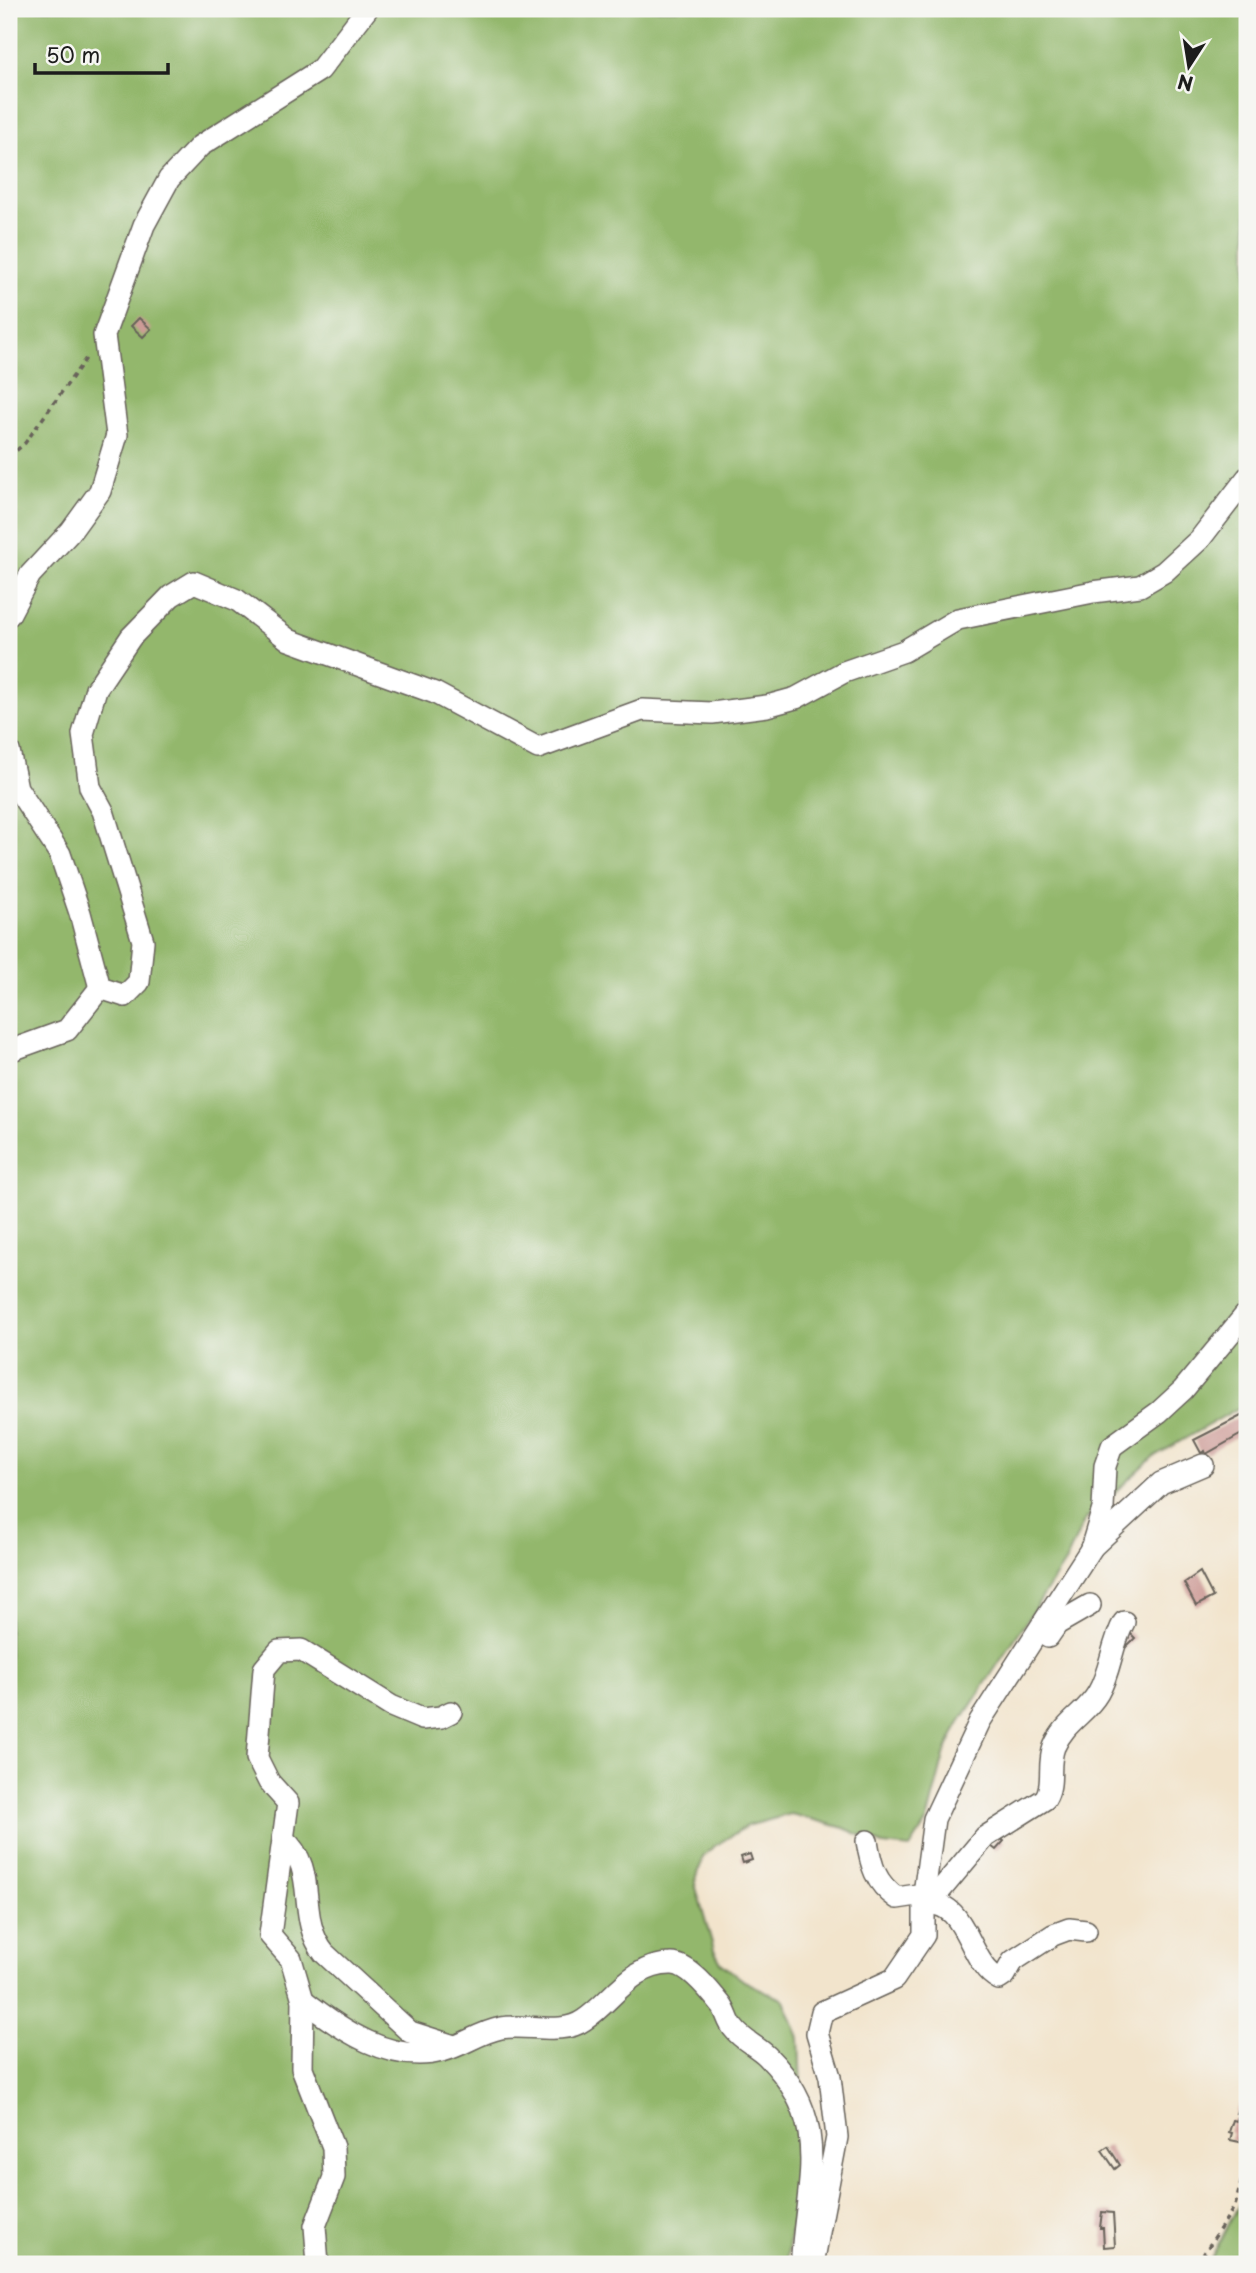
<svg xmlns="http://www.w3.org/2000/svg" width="1256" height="2273" font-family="'Playpen Sans',sans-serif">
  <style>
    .forest { fill: #93b76c; stroke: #586a44; stroke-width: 2 }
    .building { fill: #cd9b97 }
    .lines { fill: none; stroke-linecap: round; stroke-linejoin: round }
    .minor-casing { stroke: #67625a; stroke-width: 24 }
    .path { stroke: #67625a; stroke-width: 3.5; stroke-dasharray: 5 5; stroke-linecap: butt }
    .minor { stroke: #fff; stroke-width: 21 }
  </style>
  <rect width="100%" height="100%" fill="#f6f6f2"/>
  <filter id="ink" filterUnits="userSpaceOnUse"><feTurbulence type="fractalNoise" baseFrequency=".0143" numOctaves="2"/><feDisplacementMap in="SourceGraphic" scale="14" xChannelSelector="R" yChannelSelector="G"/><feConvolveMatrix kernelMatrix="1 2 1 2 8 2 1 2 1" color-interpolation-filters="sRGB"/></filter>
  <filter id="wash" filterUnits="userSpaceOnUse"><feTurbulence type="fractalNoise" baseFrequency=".00686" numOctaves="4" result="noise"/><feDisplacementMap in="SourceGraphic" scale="28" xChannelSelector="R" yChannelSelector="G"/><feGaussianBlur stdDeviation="1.57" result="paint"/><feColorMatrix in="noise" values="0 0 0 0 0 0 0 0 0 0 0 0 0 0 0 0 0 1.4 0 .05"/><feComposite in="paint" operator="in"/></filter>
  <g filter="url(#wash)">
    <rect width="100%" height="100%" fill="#f2e4cc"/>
    <!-- forest -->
    <g class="forest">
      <polygon points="9,9 1247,9 1247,1403 1153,1457 1084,1521 1066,1561 958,1725 945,1752 927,1821 910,1848 883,1845 844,1828 791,1814 747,1826 713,1847 703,1857 695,1884 714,1950 721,1963 744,1981 784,2000 799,2038 803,2145 786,2264 9,2264"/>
      <polygon points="1247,2189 1247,2264 1208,2264"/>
    </g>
    <g id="blocks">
      <!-- building -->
      <g class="building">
        <polygon points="139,318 151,329 143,337 131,326"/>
        <polygon points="1247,1413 1247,1431 1206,1454 1205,1451 1201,1453 1194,1440"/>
        <polygon points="1200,1572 1213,1597 1196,1606 1184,1583"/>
        <polygon points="1126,1629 1135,1638 1123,1650"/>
        <polygon points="998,1836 1004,1841 996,1850 991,1846"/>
        <polygon points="750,1854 752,1860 743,1863 741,1857"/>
        <polygon points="1240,2104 1247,2107 1246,2116 1236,2113"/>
        <polygon points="1238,2117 1247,2119 1240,2142 1230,2140 1232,2133 1229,2132 1233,2120 1237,2121"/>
        <polygon points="1108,2146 1120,2165 1115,2169 1102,2150"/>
        <polygon points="1102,2212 1113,2213 1115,2246 1104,2247 1103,2228 1100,2228"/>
      </g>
    </g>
  </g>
  <g filter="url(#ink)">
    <use href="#blocks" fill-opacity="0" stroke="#67625a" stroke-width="2"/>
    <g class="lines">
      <!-- minor casing -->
      <g class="minor-casing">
        <g id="minor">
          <polyline points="1246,9 1247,9"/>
          <polyline points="9,615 30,575 71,531 100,491 117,435 104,335 144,225 169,179 200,146 320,70 367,9"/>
          <polyline points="9,751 17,788 60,854 80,913 100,988"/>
          <polyline points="100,988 125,996 139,982 143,941 103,811 90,787 83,734 96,689 131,637 171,596 194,582 237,600 289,640 435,693 538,748 642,710 712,713 767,706 796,698 844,672 904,651 958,619 1093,592 1140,586 1164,572 1200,539 1247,478"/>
          <polyline points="9,1051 67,1030 100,988"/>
          <polyline points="1091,1548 1161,1483 1203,1465"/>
          <polyline points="1048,1637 1057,1624 1090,1605"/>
          <path d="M283 1839C320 1869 295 1916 324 1953L410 2032 454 2046"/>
          <path d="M867 1841C871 1865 875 1883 897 1898L924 1894"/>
          <path d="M924 1904 934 1898 985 1837 1045 1799C1055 1783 1047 1765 1054 1747 1065 1721 1086 1714 1098 1693 1111 1671 1111 1645 1124 1622"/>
          <path d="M924 1904C968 1898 967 1963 999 1979L1005 1975 1013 1961 1053 1935 1069 1929 1086 1931"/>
          <path d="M303 2000C340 2029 392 2065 442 2051 462 2046 480 2032 501 2028 526 2023 562 2036 584 2020 613 2001 631 1964 671 1964 688 1963 711 1992 722 2006 727 2013 728 2023 734 2029 742 2040 757 2046 767 2056 831 2120 808 2177 802 2255L809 2263"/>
          <polyline points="318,2264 315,2226 334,2177 333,2147 302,2068 303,2000 291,1959 270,1935 288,1803 269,1782 257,1758 264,1669 279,1651 301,1650 391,1706 422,1719 441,1717 451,1712"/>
          <polyline points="813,2264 837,2137 830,2077 817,2033 822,2012 894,1979 924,1935 924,1894 934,1819 980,1721 1091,1549 1103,1509 1105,1466 1112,1446 1159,1412 1183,1390 1247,1313"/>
        </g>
      </g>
      <!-- path -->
      <g class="path">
        <polyline points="9,457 25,443 87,357"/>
        <polyline points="1197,2264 1235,2206 1247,2159"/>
      </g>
      <!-- minor -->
      <use href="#minor" class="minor"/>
    </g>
  </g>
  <!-- margin -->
  <rect width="1256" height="2273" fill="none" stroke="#f6f6f2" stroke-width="35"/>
  <!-- north arrow -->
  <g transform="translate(1189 66) rotate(192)" stroke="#f6f6f2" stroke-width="5" paint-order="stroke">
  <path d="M0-5L12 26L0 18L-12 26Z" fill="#1c1c1c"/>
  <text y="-10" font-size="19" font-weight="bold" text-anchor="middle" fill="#1c1c1c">N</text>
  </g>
  <!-- scale -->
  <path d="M35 63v10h133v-10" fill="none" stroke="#1c1c1c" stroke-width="3.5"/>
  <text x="46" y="63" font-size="21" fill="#1c1c1c" stroke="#f6f6f2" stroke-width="5" paint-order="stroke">50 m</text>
</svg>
